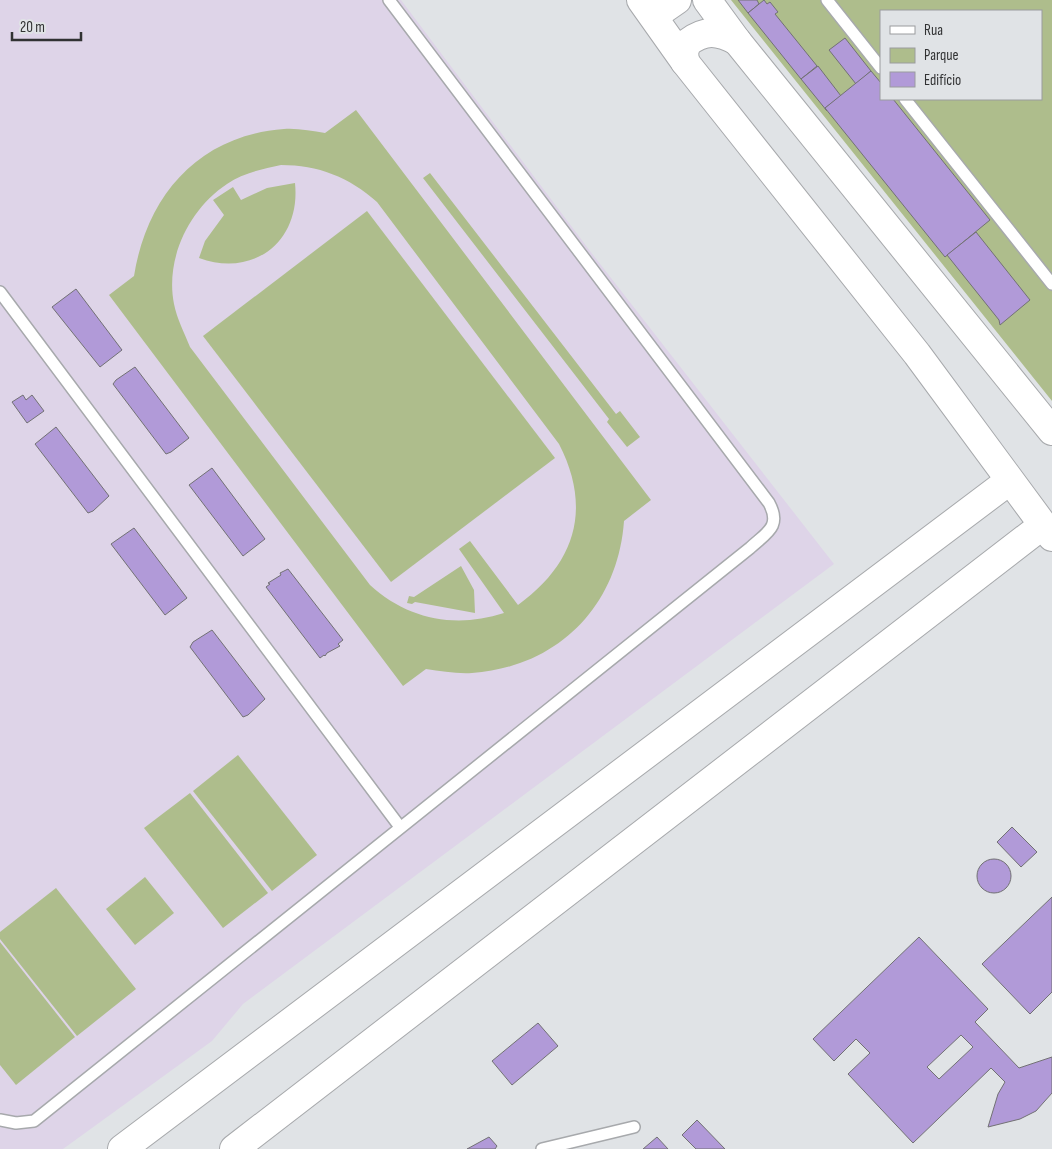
<svg xmlns="http://www.w3.org/2000/svg" width="1052" height="1149" font-family="'Sofia Sans Condensed',sans-serif">
  <style>
    .education { fill: #ded4e8 }
    .green { fill: #aebd8c; fill-rule: evenodd }
    .building { fill: #b19ad8; stroke: #727174; fill-rule: evenodd }
    .lines { fill: none; stroke-linecap: round; stroke-linejoin: round }
    .service-casing { stroke: #a7a9ac; stroke-width: 14 }
    .tertiary-casing { stroke: #a7a9ac; stroke-width: 30 }
    .service { stroke: #fff; stroke-width: 11 }
    .tertiary { stroke: #fff; stroke-width: 28 }
  </style>
  <rect width="100%" height="100%" fill="#e0e3e6"/>
  <!-- education -->
  <polygon class="education" points="0,0 401,0 590,251 834,564 243,1004 212,1041 63,1149 0,1149"/>
  <!-- green -->
  <g class="green">
    <path d="M731 0H1052V401ZM881 11H1041V99H881Z"/>
    <path d="M356 110 651 500 624 521C618 606 558 667 472 673 457 674 441 671 426 669L403 686 109 295 134 276C147 195 199 135 284 129 297 128 312 131 325 133ZM281 165C318 165 349 177 377 202L559 444C592 508 576 563 518 605L470 541 459 549 504 613C455 629 407 619 370 585L190 347C184 332 177 319 174 304 165 259 189 209 227 184 243 173 262 169 281 165Z"/>
    <polygon points="430,173 616,414 620,411 640,437 627,447 607,422 609,419 423,178"/>
    <path d="M295 183C301 241 254 278 199 258L205 241 224 215 213 200 233 187 241 200 267 188Z"/>
    <polygon points="367,211 555,458 391,582 203,336"/>
    <polygon points="461,566 474,590 475,613 415,602 412,604 407,603 409,596 414,597"/>
    <polygon points="238,755 317,855 272,891 193,791"/>
    <polygon points="190,793 268,893 223,928 144,828"/>
    <polygon points="145,877 174,913 135,945 106,909"/>
    <polygon points="56,888 136,989 77,1036 0,939 0,932"/>
    <polygon points="0,942 75,1037 16,1085 0,1065"/>
  </g>
  <!-- building -->
  <g class="building">
    <polygon points="738,0 757,0 759,4 748,13"/>
    <polygon points="764,0 767,4 770,2 778,12 775,14 817,66 801,79 748,13"/>
    <polygon points="845,38 871,71 856,84 829,50"/>
    <polygon points="818,66 841,96 825,108 827,111 801,79"/>
    <polygon points="871,71 881,83 881,99 893,99 990,220 945,257 825,108"/>
    <polygon points="976,232 1030,300 1000,325 999,320 947,255"/>
    <polygon points="76,289 122,350 100,367 52,307"/>
    <polygon points="135,367 189,438 171,452 166,454 113,384 116,380"/>
    <polygon points="23,395 26,400 32,395 44,411 27,423 12,402"/>
    <polygon points="56,427 109,496 93,511 88,513 35,444"/>
    <polygon points="212,468 265,539 243,556 189,485"/>
    <polygon points="134,528 187,598 165,615 111,544"/>
    <polygon points="288,569 343,640 338,644 340,646 327,653 325,656 324,655 320,658 266,587 270,584 268,583 281,575 280,573"/>
    <polygon points="212,630 265,699 248,715 243,717 190,647 193,642"/>
    <polygon points="1012,827 1037,852 1021,867 997,842"/>
    <circle cx="994" cy="876" r="17"/>
    <polygon points="1052,897 1052,992 1030,1014 982,964"/>
    <path d="M919 937 988 1009 975 1022 1019 1068 1052 1057V1093L1036 1111 1020 1119 988 1127 998 1094 1005 1082 991 1068 913 1143 848 1074 870 1053 856 1039 834 1061 813 1039ZM961 1035 973 1047 939 1079 927 1067Z"/>
    <polygon points="538,1023 558,1046 512,1085 492,1061"/>
    <polygon points="697,1120 725,1149 696,1149 682,1135"/>
    <polygon points="489,1137 497,1146 495,1149 467,1149"/>
    <polygon points="657,1137 668,1149 643,1149"/>
  </g>
  <g class="lines">
    <!-- service casing -->
    <g class="service-casing">
      <g id="service">
        <polyline points="827,0 881,68"/>
        <polyline points="905,99 1052,284"/>
        <polyline points="0,292 400,827"/>
        <path d="M0 1120 16 1123 34 1121 750 548C766 533 782 527 769 503L389 0"/>
        <polyline points="542,1149 634,1127"/>
      </g>
    </g>
    <!-- tertiary casing -->
    <g class="tertiary-casing">
      <g id="tertiary">
        <polyline points="641,0 685,62 917,354 1052,537"/>
        <polyline points="650,0 657,8 664,9 677,0"/>
        <polyline points="707,0 737,41 1052,431"/>
        <path d="M685 62 684 52 687 43C705 29 718 31 737 41"/>
        <polyline points="122,1149 1009,481"/>
        <polyline points="234,1149 1043,525"/>
      </g>
    </g>
    <!-- service -->
    <use href="#service" class="service"/>
    <!-- tertiary -->
    <use href="#tertiary" class="tertiary"/>
  </g>
  <!-- legend -->
  <rect x="880" y="10" width="162" height="90" fill="#e0e3e6" stroke="#9a9c9e"/>
  <rect x="890" y="26" width="25" height="8" fill="#ffffff" stroke="#9a9c9e"/>
  <text x="924" y="35" font-size="15" fill="#313233">Rua</text>
  <rect x="890" y="48" width="25" height="15" fill="#aebd8c" stroke="#9a9c9e"/>
  <text x="924" y="60" font-size="15" fill="#313233">Parque</text>
  <rect x="890" y="72" width="25" height="15" fill="#b19ad8" stroke="#9a9c9e"/>
  <text x="924" y="85" font-size="15" fill="#313233">Edifício</text>
  <!-- scale -->
  <path d="M12 32v8h69v-8" fill="none" stroke="#313233" stroke-width="2.5"/>
  <text x="20" y="32" font-size="15" fill="#313233" stroke="#e0e3e6" stroke-width="4" paint-order="stroke">20 m</text>
</svg>
